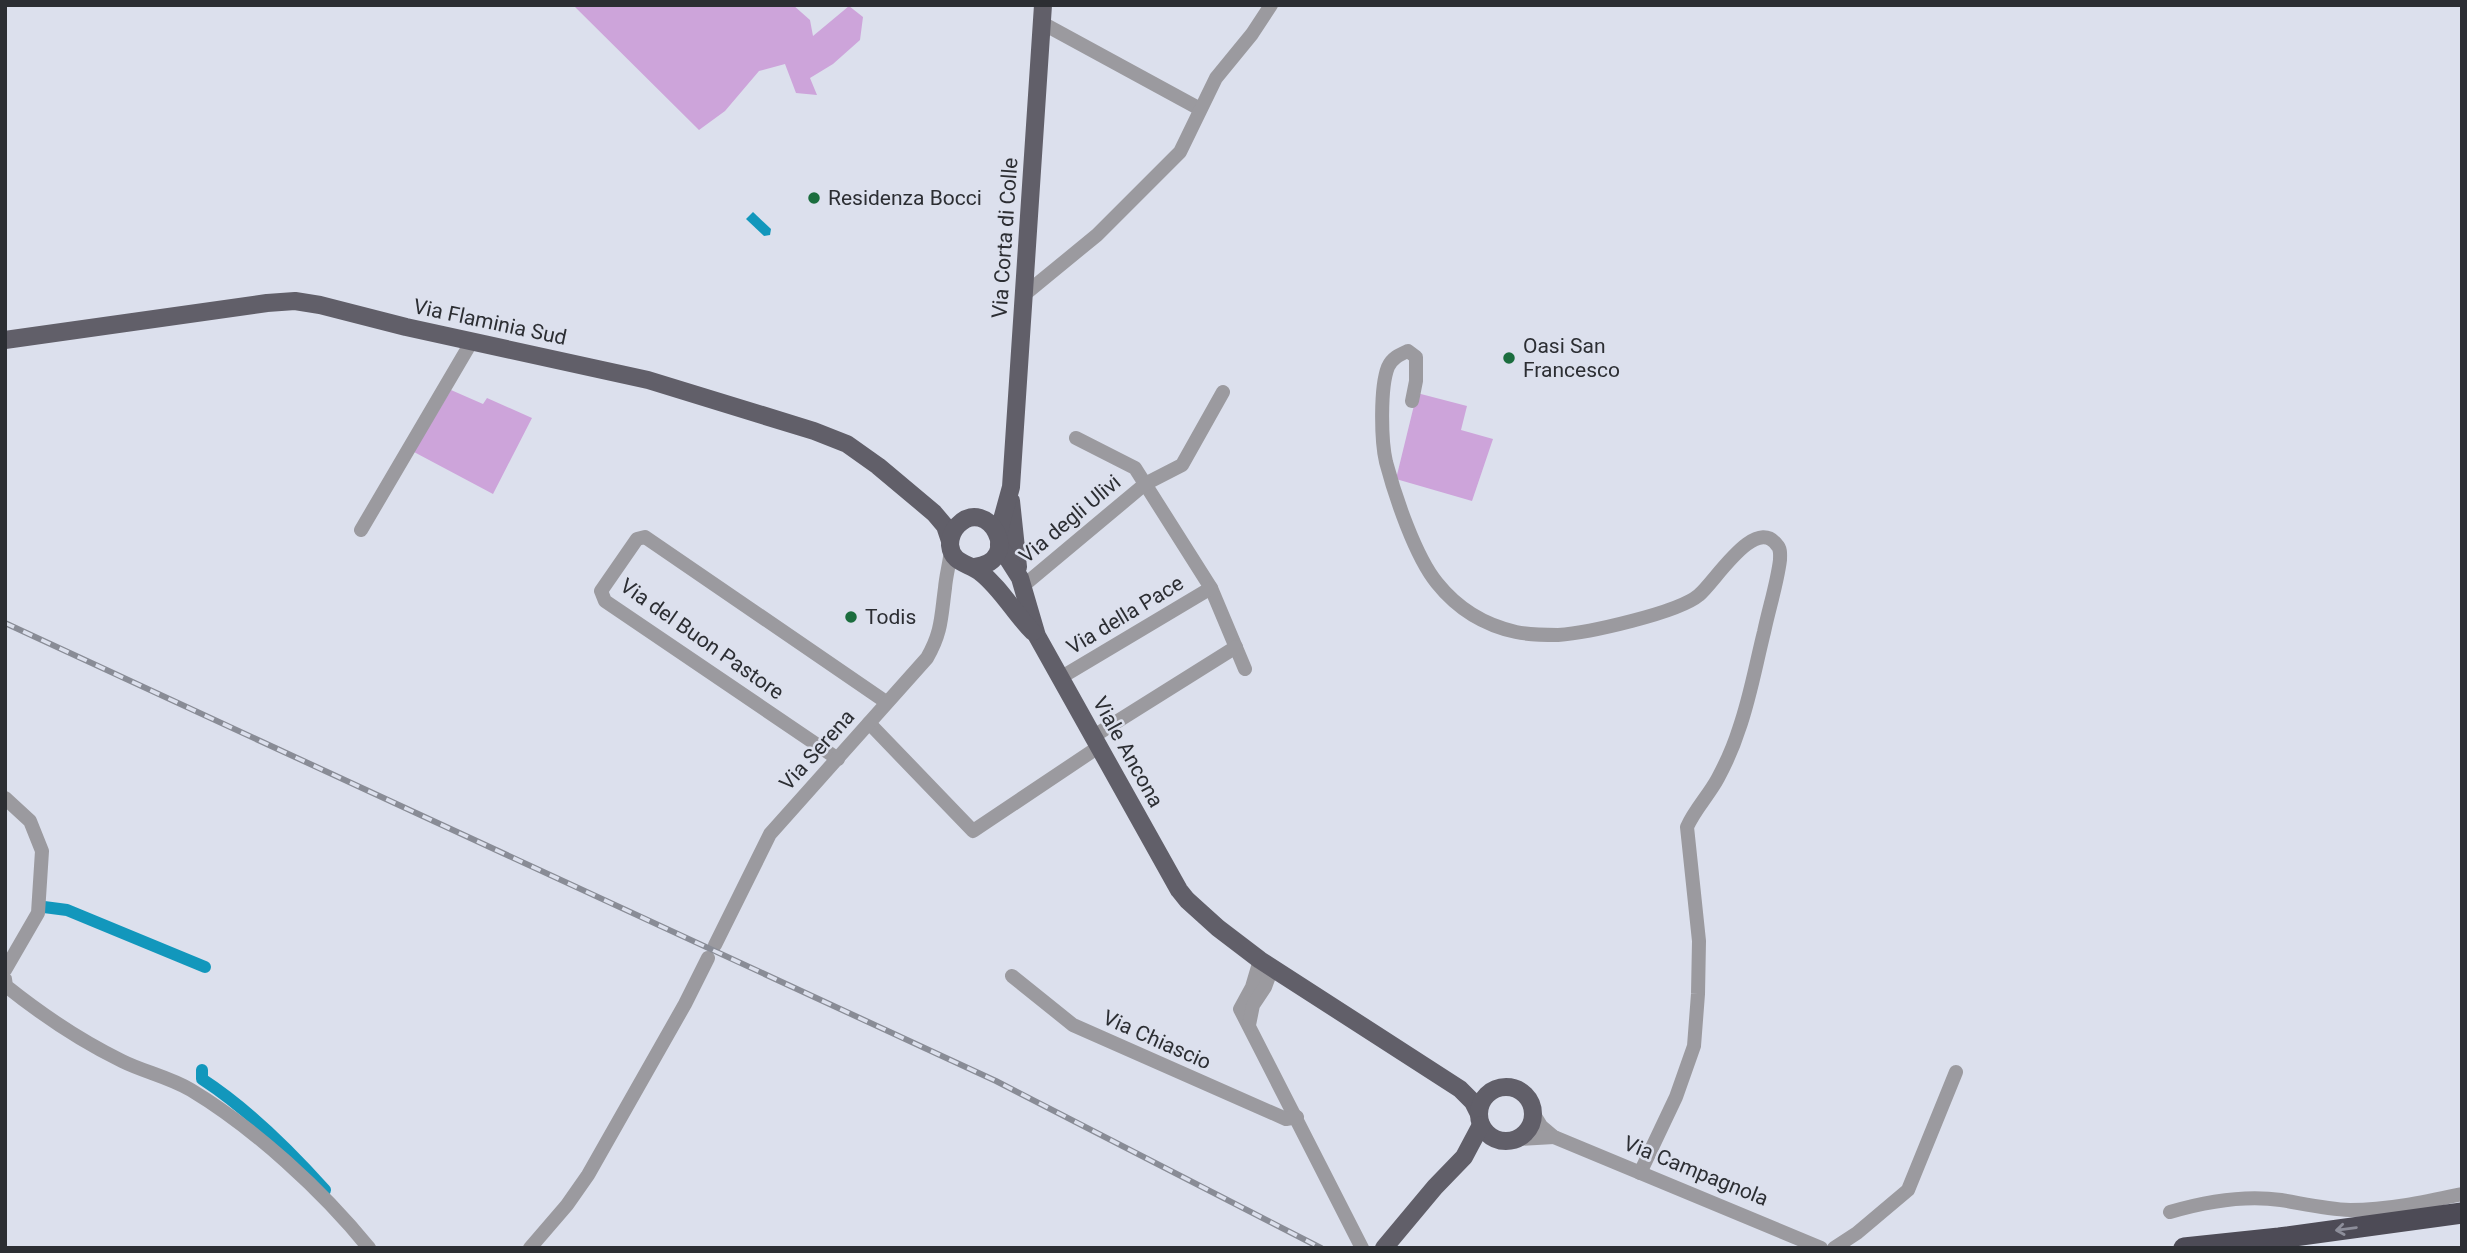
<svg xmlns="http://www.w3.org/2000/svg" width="2467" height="1253" font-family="Roboto,sans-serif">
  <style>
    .green { fill: #cda4da }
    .water { fill: #1297bc }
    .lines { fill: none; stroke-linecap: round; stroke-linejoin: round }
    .canal { stroke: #1297bc; stroke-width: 12 }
    .minor { stroke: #9b9a9f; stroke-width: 14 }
    .major { stroke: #615f69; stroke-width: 18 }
    .highway { stroke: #4d4b56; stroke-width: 21 }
    .rail-casing { stroke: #898c96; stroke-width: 6 }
    .rail { stroke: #dce0ed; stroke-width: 3.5; stroke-dasharray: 10; stroke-linecap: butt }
    .oneway { stroke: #8d8e9a }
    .poi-dot { fill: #1b6d3e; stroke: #dce0ed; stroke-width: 2.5 }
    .labels { text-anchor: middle; stroke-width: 5; stroke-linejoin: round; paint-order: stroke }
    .poi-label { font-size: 21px; fill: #2c2e33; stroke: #dce0ed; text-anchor: start }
    .street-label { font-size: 21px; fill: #2c2e33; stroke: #dce0ed }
  </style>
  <rect width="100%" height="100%" fill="#dce0ed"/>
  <!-- green -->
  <g class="green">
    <polygon points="573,5 793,5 810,20 813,36 849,6 863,17 860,40 833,64 810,78 817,95 796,93 785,64 759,71 725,111 699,130"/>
    <polygon points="451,390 483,404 487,398 532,418 493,494 414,452"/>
    <polygon points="1417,393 1467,406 1461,430 1493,439 1472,501 1396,479"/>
  </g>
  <!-- water -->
  <polygon class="water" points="753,212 771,229 770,235 764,236 746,219"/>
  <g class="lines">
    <!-- canal -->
    <g class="canal">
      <polyline points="44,907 67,910 205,967"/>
      <path d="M202 1070V1079C245 1107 291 1152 325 1190"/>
    </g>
    <!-- minor -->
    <g class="minor">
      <polyline points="1042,23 1200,109"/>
      <polyline points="1025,294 1097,235 1180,152 1216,78 1252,34 1271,5"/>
      <path d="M1412 401 1416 381V357L1408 351C1399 355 1392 358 1388 367 1380 387 1381 441 1386 462 1395 496 1415 556 1437 583 1457 608 1484 625 1516 632 1530 635 1544 635 1558 635 1587 633 1678 613 1699 595 1715 582 1755 515 1777 545 1781 549 1780 555 1780 560 1777 584 1769 608 1764 632 1756 664 1750 698 1739 729 1734 745 1726 763 1718 778 1709 795 1695 809 1687 827L1699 941 1698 994 1694 1046 1676 1097 1640 1173"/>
      <polyline points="1076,438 1135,468 1211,588 1245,669"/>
      <polyline points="361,530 472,341"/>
      <polyline points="1023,586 1145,484 1182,465 1223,392"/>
      <polyline points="1060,678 1211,588"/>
      <polyline points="869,723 973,831 1100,746"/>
      <polyline points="1094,736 1236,647"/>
      <polyline points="838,759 605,601 601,591 637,539 645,537 886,702"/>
      <polyline points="5,798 30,821 42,851 38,913 5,970"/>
      <path d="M715 945 770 834 927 658C942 632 941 617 945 588 946 575 950 562 951 549"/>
      <polyline points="1260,960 1252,987 1240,1009 1362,1248"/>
      <polyline points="1012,976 1073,1025 1286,1119 1297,1117"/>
      <path d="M5 979 6 986C41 1014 81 1041 122 1061 144 1072 169 1077 191 1090 254 1128 322 1190 369 1248"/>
      <polyline points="1249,1025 1253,1005 1265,987 1272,968"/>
      <polyline points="1533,1113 1541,1126 1554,1137 1821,1248"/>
      <polyline points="1518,1139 1554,1137"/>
      <path d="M2170 1212C2204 1202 2246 1195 2281 1200 2305 1204 2327 1209 2350 1210 2389 1210 2425 1202 2462 1194"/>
      <polyline points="530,1248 567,1205 588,1175 685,1004 708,958"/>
      <polyline points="1834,1248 1857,1233 1908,1190 1956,1072"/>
    </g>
    <!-- major -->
    <g class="major">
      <polyline points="5,340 267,303 295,301 320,305 406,327 648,380 814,431 847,444 878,466 934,513 945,526 950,541"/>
      <polyline points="1011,501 1018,567"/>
      <polyline points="998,534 1011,487 1043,5"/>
      <polyline points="999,545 1020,578 1037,636 1179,890 1187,900 1218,928 1260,960 1460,1089 1473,1102 1479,1114"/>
      <path d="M975 567C1025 560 987 495 958 525 953 530 950 538 950 545 952 564 969 563 980 572 1001 588 1014 613 1033 632"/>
      <circle cx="1506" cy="1114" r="27"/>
      <polyline points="1384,1248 1435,1187 1464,1157 1481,1125"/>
    </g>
    <!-- highway -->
    <polyline class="highway" points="2184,1248 2279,1238 2462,1213"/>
    <!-- rail casing -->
    <g class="rail-casing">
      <polyline id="rail" points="5,623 996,1081 1321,1248"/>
    </g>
    <!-- rail -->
    <use href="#rail" class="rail"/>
  </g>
  <!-- one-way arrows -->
  <defs><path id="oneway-shaft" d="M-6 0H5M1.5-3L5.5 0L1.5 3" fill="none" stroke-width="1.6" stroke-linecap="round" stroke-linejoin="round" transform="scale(1.75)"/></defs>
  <use class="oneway" href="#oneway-shaft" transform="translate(2346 1229) rotate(172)"/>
  <!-- markers -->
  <g class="poi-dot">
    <circle cx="814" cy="198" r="7"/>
    <circle cx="1509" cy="358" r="7"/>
    <circle cx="851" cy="617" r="7"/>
  </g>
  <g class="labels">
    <!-- poi labels -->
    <g class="poi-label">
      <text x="828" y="205">Residenza Bocci</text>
      <text x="1523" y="353">Oasi San<tspan x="1523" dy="24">Francesco</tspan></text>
      <text x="865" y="624">Todis</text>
    </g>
    <!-- street labels -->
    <g class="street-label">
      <text transform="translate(1005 238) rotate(-86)" y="7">Via Corta di Colle</text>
      <text transform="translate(490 322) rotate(12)" y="7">Via Flaminia Sud</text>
      <text transform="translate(1070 519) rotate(-40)" y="7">Via degli Ulivi</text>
      <text transform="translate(1125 615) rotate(-31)" y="7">Via della Pace</text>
      <text transform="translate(702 639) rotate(35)" y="7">Via del Buon Pastore</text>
      <text transform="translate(817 750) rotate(-48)" y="7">Via Serena</text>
      <text transform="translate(1128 752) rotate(61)" y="7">Viale Ancona</text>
      <text transform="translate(1157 1040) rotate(24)" y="7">Via Chiascio</text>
      <text transform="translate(1696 1171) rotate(22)" y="7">Via Campagnola</text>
    </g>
  </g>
  <!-- border -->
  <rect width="2467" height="1253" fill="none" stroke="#2c2e33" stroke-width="14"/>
</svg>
